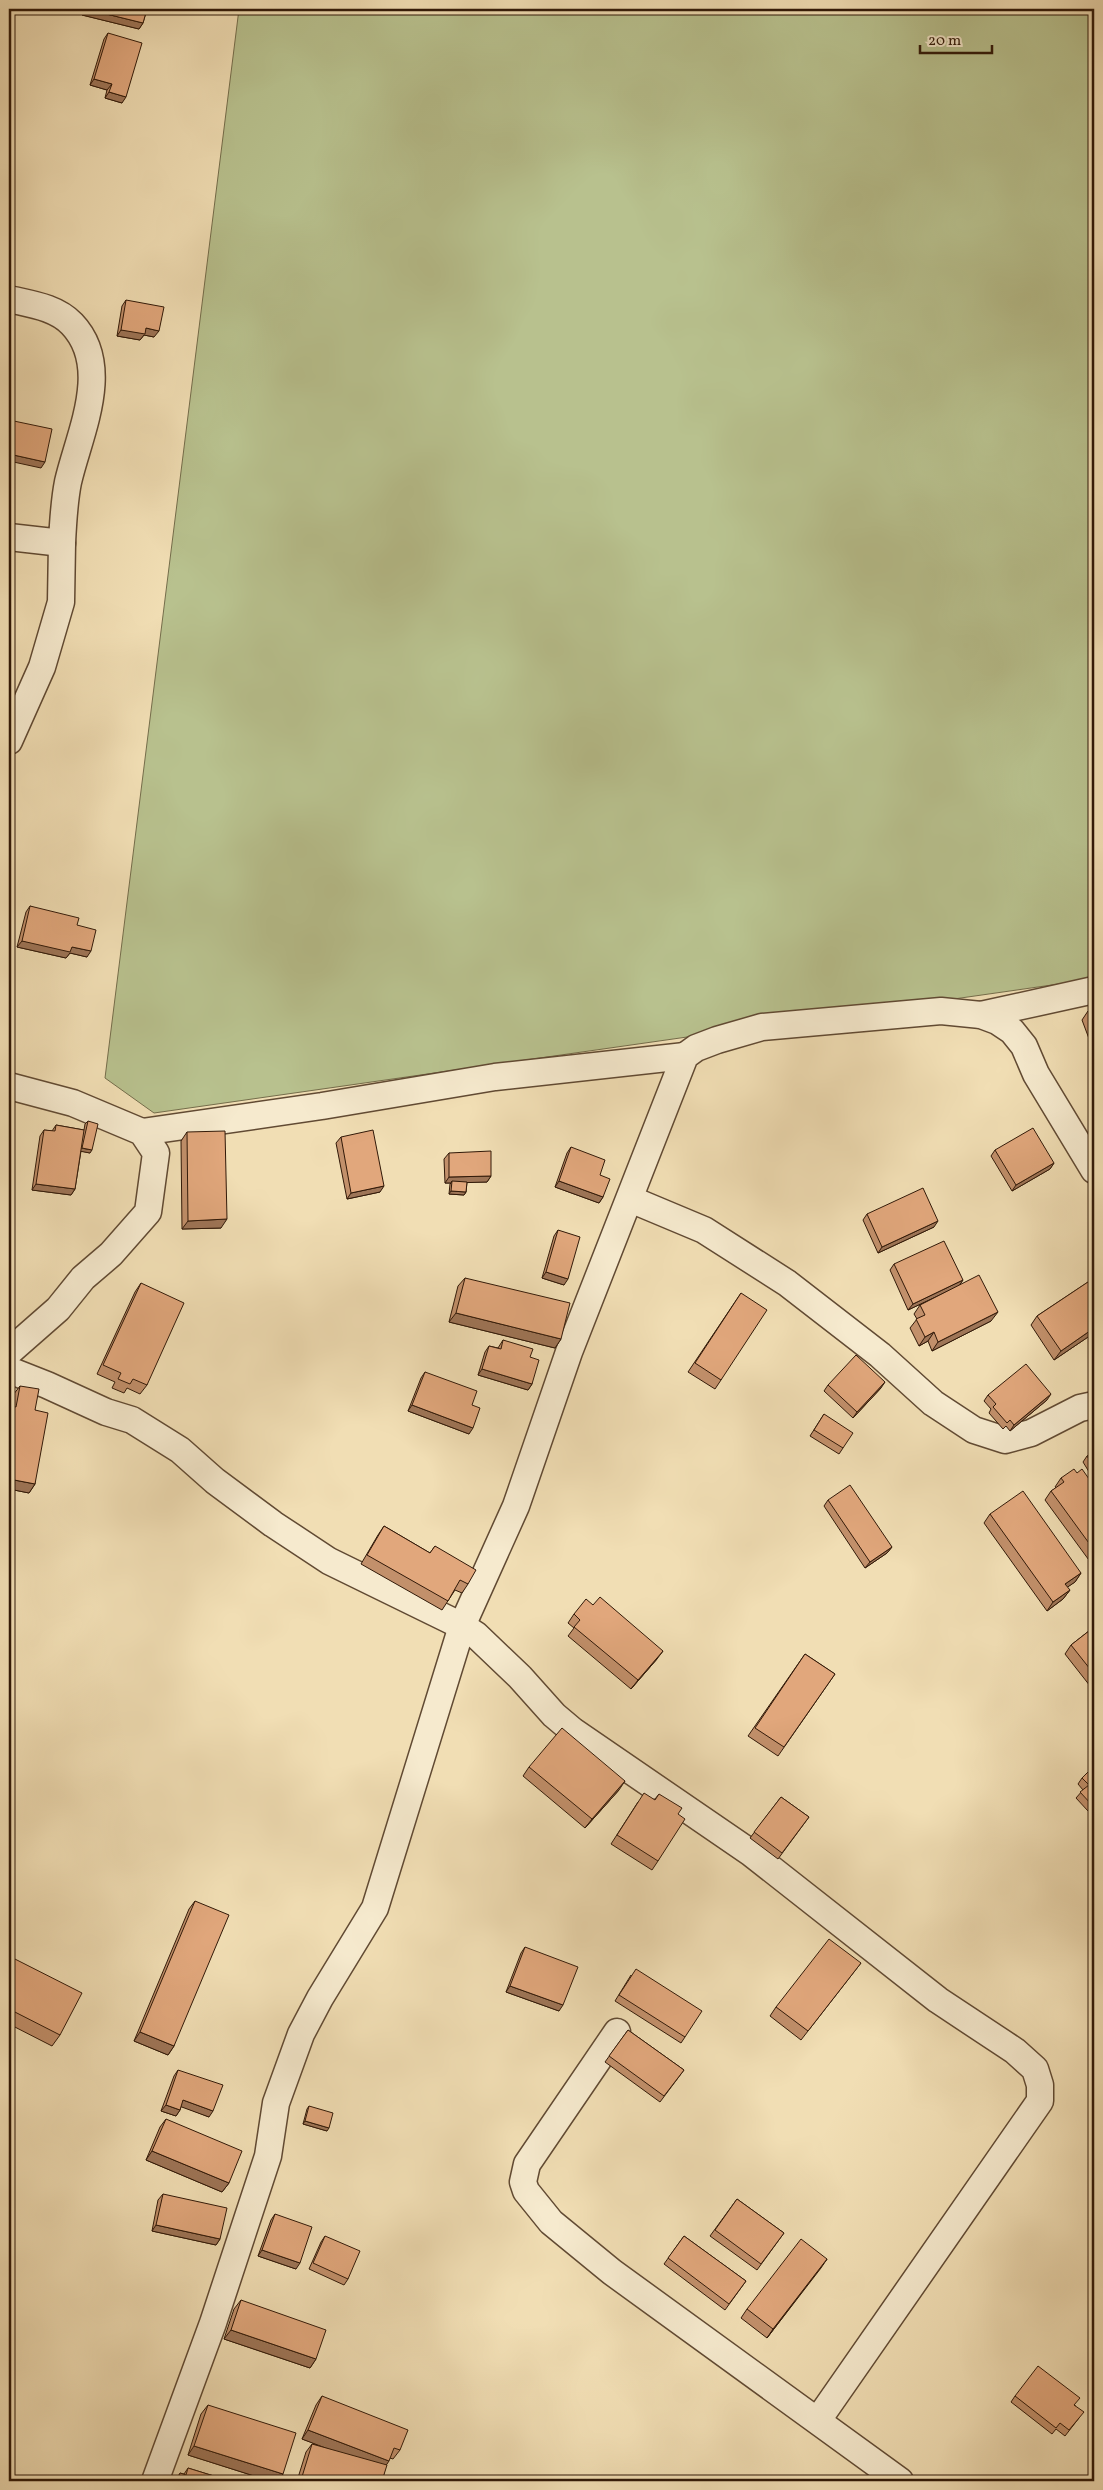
<svg xmlns="http://www.w3.org/2000/svg" width="1103" height="2490" font-family="Vollkorn,serif">
  <style>
    .green { fill: #b8c18e; stroke: #746d4b }
    .lines { fill: none; stroke-linecap: round; stroke-linejoin: round }
    .minor-casing { stroke: #614a33; stroke-width: 29 }
    .minor { stroke: #f6eace; stroke-width: 26 }
    .wall { fill: #c2906b; stroke: #311908 }
    .shaded-wall { fill: #9e7557; stroke: #311908 }
    .building { fill: #e1a77c; stroke: #311908 }
  </style>
  <rect width="100%" height="100%" fill="#f1deb4"/>
  <filter id="stains"><feTurbulence type="fractalNoise" baseFrequency=".004" numOctaves="4"/><feColorMatrix values="0 0 0 0 .2 0 0 0 0 .09 0 0 0 0 .02 0 0 0 .5 -.17"/></filter>
  <radialGradient id="worn" r=".72"><stop offset=".6" stop-color="#630" stop-opacity="0"/><stop offset="1" stop-color="#630" stop-opacity=".3"/></radialGradient>
  <!-- green -->
  <polygon class="green" points="239,9 1094,9 1094,979 154,1113 105,1078"/>
  <g class="lines">
    <!-- minor casing -->
    <g class="minor-casing">
      <g id="minor">
        <path d="M9 299C30 304 56 307 72 324 113 367 79 434 68 482 64 502 63 522 62 543L9 537"/>
        <polyline points="9,741 42,667 61,602 62,543"/>
        <polyline points="981,1015 1094,990"/>
        <polyline points="9,1086 73,1103 142,1132 156,1153 148,1212 111,1254 83,1278 58,1309 9,1352"/>
        <polyline points="142,1132 322,1106 495,1077 685,1056"/>
        <polyline points="630,1199 704,1230 787,1283 880,1355 933,1403 974,1430 1005,1440 1031,1433 1080,1408 1094,1405"/>
        <polyline points="9,1370 47,1385 106,1412 132,1420 180,1450 215,1481 273,1524 329,1561 462,1626 476,1635 520,1677 554,1715 573,1731 751,1853 938,2000 1015,2051 1035,2069 1040,2085 1040,2101 818,2420"/>
        <polyline points="617,2032 527,2164 523,2182 526,2191 551,2222 612,2272 900,2481"/>
        <polyline points="155,2481 213,2323 268,2156 276,2103 301,2034 320,1998 375,1908 462,1626 516,1506 569,1352 685,1056 696,1048 717,1040 762,1027 941,1011 981,1015 997,1021 1012,1031 1024,1046 1036,1074 1094,1170"/>
      </g>
    </g>
    <!-- minor -->
    <use href="#minor" class="minor"/>
  </g>
  <!-- wall -->
  <g class="wall">
    <polygon points="83,9 147,9 143,23 139,29 82,15"/>
    <polygon points="108,33 122,103 105,98 107,90 90,85 104,39"/>
    <polygon points="126,300 154,337 144,335 140,340 117,336 122,306"/>
    <polygon points="30,906 77,925 87,957 70,953 66,958 17,947 26,912"/>
    <polygon points="1094,1009 1094,1052 1082,1020 1088,1011"/>
    <polygon points="88,1121 90,1153 81,1151 75,1189 71,1195 32,1190 40,1136 44,1130 52,1131 56,1125 84,1130 85,1124"/>
    <polygon points="187,1132 221,1228 182,1229 181,1141"/>
    <polygon points="341,1137 380,1192 347,1199 336,1143"/>
    <polygon points="571,1147 600,1175 603,1197 599,1203 555,1187 567,1153"/>
    <polygon points="995,1150 1054,1163 1050,1169 1012,1191 991,1156"/>
    <polygon points="449,1153 491,1176 487,1182 467,1182 466,1192 464,1195 449,1194 450,1184 451,1183 445,1183 444,1159"/>
    <polygon points="867,1214 934,1227 878,1253 863,1220"/>
    <polygon points="558,1230 564,1285 542,1278 554,1236"/>
    <polygon points="894,1264 963,1280 959,1285 991,1321 932,1351 928,1341 919,1346 910,1328 917,1319 914,1314 920,1305 935,1297 908,1310 890,1270"/>
    <polygon points="465,1278 561,1339 555,1348 449,1322 458,1286"/>
    <polygon points="1094,1278 1094,1333 1054,1360 1031,1325 1037,1316"/>
    <polygon points="141,1283 147,1385 140,1394 127,1388 124,1393 112,1388 115,1382 97,1374 135,1292"/>
    <polygon points="741,1293 721,1380 715,1389 688,1372"/>
    <polygon points="503,1340 530,1357 532,1384 528,1390 478,1375 485,1352 489,1346 498,1348"/>
    <polygon points="425,1372 472,1405 469,1434 408,1411 421,1378"/>
    <polygon points="828,1385 881,1388 853,1418 824,1391"/>
    <polygon points="20,1386 35,1410 35,1484 29,1493 9,1489 9,1406 12,1406 13,1395"/>
    <polygon points="988,1395 1047,1400 1010,1431 1006,1426 1003,1429 989,1413 991,1409 984,1401"/>
    <polygon points="824,1414 843,1448 839,1454 810,1436"/>
    <polygon points="1094,1451 1094,1480 1083,1462 1087,1456"/>
    <polygon points="1077,1473 1094,1486 1094,1567 1045,1500 1051,1491 1056,1488 1055,1487 1061,1478"/>
    <polygon points="828,1500 892,1547 887,1553 865,1568 824,1506"/>
    <polygon points="990,1514 1081,1573 1075,1582 1067,1587 1070,1590 1063,1599 1047,1611 984,1523"/>
    <polygon points="384,1526 430,1553 435,1546 468,1584 462,1593 455,1590 442,1610 361,1564 378,1535"/>
    <polygon points="574,1614 657,1659 631,1689 568,1636 574,1628 568,1623"/>
    <polygon points="1094,1627 1094,1691 1065,1654 1071,1645"/>
    <polygon points="805,1654 835,1674 778,1756 748,1736"/>
    <polygon points="1094,1766 1094,1808 1093,1806 1088,1811 1076,1798 1083,1790 1078,1784 1082,1778"/>
    <polygon points="529,1767 619,1790 585,1828 523,1776"/>
    <polygon points="659,1794 678,1814 658,1861 652,1870 611,1844 638,1802 655,1799"/>
    <polygon points="781,1797 809,1817 778,1859 750,1838"/>
    <polygon points="195,1901 174,2046 168,2055 134,2041 189,1909"/>
    <polygon points="525,1947 559,2011 506,1992 521,1953"/>
    <polygon points="9,1956 60,2035 52,2046 9,2024"/>
    <polygon points="861,1963 801,2040 770,2016 776,2007"/>
    <polygon points="631,1975 685,2037 681,2043 615,2001"/>
    <polygon points="628,2030 684,2070 660,2102 605,2062"/>
    <polygon points="178,2070 209,2117 181,2106 180,2110 176,2116 161,2111 174,2076"/>
    <polygon points="309,2106 327,2131 303,2124 307,2109"/>
    <polygon points="166,2119 229,2183 222,2192 146,2160 160,2127"/>
    <polygon points="163,2194 220,2239 216,2245 152,2231 158,2200"/>
    <polygon points="737,2199 784,2233 757,2270 710,2236"/>
    <polygon points="275,2214 296,2269 258,2256 271,2220"/>
    <polygon points="325,2236 348,2279 344,2285 309,2269 321,2242"/>
    <polygon points="684,2236 746,2281 725,2310 664,2264"/>
    <polygon points="827,2259 767,2338 741,2318 747,2309"/>
    <polygon points="241,2300 316,2359 310,2368 224,2339 234,2309"/>
    <polygon points="322,2396 400,2450 393,2459 390,2458 386,2465 382,2481 297,2481 306,2452 312,2444 319,2445 302,2439 316,2405"/>
    <polygon points="1015,2396 1075,2405 1079,2418 1065,2436 1056,2429 1052,2434 1011,2402"/>
    <polygon points="208,2405 283,2474 278,2481 270,2481 188,2455 201,2414"/>
    <polygon points="188,2468 230,2481 175,2481 180,2473 184,2474"/>
  </g>
  <!-- shaded-wall -->
  <g class="shaded-wall">
    <polygon points="86,9 143,23 139,29 82,15"/>
    <polygon points="94,79 112,84 107,90 90,85"/>
    <polygon points="109,92 126,97 122,103 105,98"/>
    <polygon points="146,328 159,331 154,337 144,335 140,340 117,336 121,330"/>
    <polygon points="9,454 45,462 41,468 9,461"/>
    <polygon points="22,941 72,947 91,951 87,957 70,953 66,958 17,947"/>
    <polygon points="81,1148 92,1150 90,1153 79,1151"/>
    <polygon points="1054,1163 1050,1169 1012,1191 1016,1185"/>
    <polygon points="491,1176 487,1182 452,1183 452,1181 451,1183 445,1183 449,1177"/>
    <polygon points="559,1181 603,1197 599,1203 555,1187"/>
    <polygon points="36,1184 75,1189 71,1195 32,1190"/>
    <polygon points="384,1186 380,1192 347,1199 351,1193"/>
    <polygon points="451,1191 466,1192 464,1195 449,1194"/>
    <polygon points="227,1219 221,1228 182,1229 188,1221"/>
    <polygon points="938,1221 934,1227 878,1253 882,1247"/>
    <polygon points="546,1272 568,1279 564,1285 542,1278"/>
    <polygon points="963,1280 959,1286 908,1310 913,1304"/>
    <polygon points="998,1312 991,1321 932,1351 938,1342"/>
    <polygon points="456,1313 561,1339 555,1348 449,1322"/>
    <polygon points="1094,1328 1094,1333 1054,1360 1061,1351"/>
    <polygon points="934,1332 928,1341 919,1346 925,1337"/>
    <polygon points="482,1369 532,1384 528,1390 478,1375"/>
    <polygon points="885,1382 881,1388 853,1418 857,1412"/>
    <polygon points="1051,1394 1047,1400 1010,1431 1014,1425"/>
    <polygon points="412,1405 473,1428 469,1434 408,1411"/>
    <polygon points="9,1479 35,1484 29,1493 9,1489"/>
    <polygon points="892,1547 887,1553 865,1568 870,1562"/>
    <polygon points="1081,1573 1075,1582 1059,1593 1065,1584"/>
    <polygon points="1070,1590 1063,1599 1047,1611 1053,1602"/>
    <polygon points="663,1651 657,1659 631,1689 638,1680"/>
    <polygon points="625,1781 619,1790 585,1828 592,1819"/>
    <polygon points="510,1986 563,2005 559,2011 506,1992"/>
    <polygon points="140,2032 174,2046 168,2055 134,2041"/>
    <polygon points="183,2100 213,2111 209,2117 179,2106"/>
    <polygon points="166,2105 180,2110 176,2116 161,2111"/>
    <polygon points="305,2121 329,2128 327,2131 303,2124"/>
    <polygon points="152,2151 229,2183 222,2192 146,2160"/>
    <polygon points="156,2225 220,2239 216,2245 152,2231"/>
    <polygon points="262,2250 300,2263 296,2269 258,2256"/>
    <polygon points="827,2259 821,2268 767,2338 773,2329"/>
    <polygon points="231,2330 316,2359 310,2368 224,2339"/>
    <polygon points="308,2430 389,2461 383,2470 302,2439"/>
    <polygon points="194,2446 283,2474 278,2481 270,2481 188,2455"/>
  </g>
  <!-- building -->
  <g class="building">
    <polygon points="86,9 147,9 143,23"/>
    <polygon points="108,33 142,43 126,97 109,92 112,84 94,79"/>
    <polygon points="126,300 164,307 159,331 146,328 145,334 121,330"/>
    <polygon points="9,420 52,429 45,462 9,454"/>
    <polygon points="30,906 79,918 77,925 96,930 91,951 72,947 70,952 22,941"/>
    <polygon points="1094,1009 1094,1027 1088,1011"/>
    <polygon points="88,1121 98,1124 92,1150 82,1148"/>
    <polygon points="56,1125 84,1130 75,1189 36,1184 44,1130 55,1131"/>
    <polygon points="1033,1128 1054,1163 1016,1185 995,1150"/>
    <polygon points="373,1130 384,1186 351,1193 341,1137"/>
    <polygon points="225,1131 227,1219 188,1221 187,1132"/>
    <polygon points="571,1147 605,1160 600,1175 610,1179 603,1197 559,1181"/>
    <polygon points="491,1151 491,1176 449,1177 449,1153"/>
    <polygon points="452,1181 467,1182 466,1192 451,1191"/>
    <polygon points="923,1188 938,1221 882,1247 867,1214"/>
    <polygon points="558,1230 580,1237 568,1279 546,1272"/>
    <polygon points="944,1241 963,1280 913,1304 894,1264"/>
    <polygon points="979,1275 998,1312 938,1342 934,1332 925,1337 916,1319 925,1315 920,1305"/>
    <polygon points="465,1278 570,1303 561,1339 456,1313"/>
    <polygon points="1094,1278 1094,1328 1061,1351 1037,1316"/>
    <polygon points="141,1283 184,1303 147,1385 133,1379 130,1384 118,1379 121,1373 103,1365"/>
    <polygon points="741,1293 767,1310 721,1380 695,1363"/>
    <polygon points="503,1340 533,1349 530,1357 539,1360 532,1384 482,1369 489,1346 501,1349"/>
    <polygon points="856,1355 885,1382 857,1412 828,1385"/>
    <polygon points="1026,1364 1051,1394 1014,1425 1010,1420 1007,1423 993,1407 996,1404 988,1395"/>
    <polygon points="425,1372 477,1391 472,1405 480,1408 473,1428 412,1405"/>
    <polygon points="20,1386 39,1389 35,1410 48,1413 35,1484 9,1479 9,1406 16,1407"/>
    <polygon points="824,1414 853,1433 843,1448 814,1430"/>
    <polygon points="1094,1451 1094,1468 1087,1456"/>
    <polygon points="1074,1469 1077,1473 1082,1469 1094,1486 1094,1550 1051,1491 1064,1482 1061,1478"/>
    <polygon points="850,1485 892,1547 870,1562 828,1500"/>
    <polygon points="1023,1491 1081,1573 1065,1584 1070,1590 1053,1602 990,1514"/>
    <polygon points="384,1526 430,1553 435,1546 476,1570 468,1584 460,1580 448,1601 367,1555"/>
    <polygon points="600,1597 663,1651 638,1680 574,1627 580,1620 574,1614 586,1599 593,1605"/>
    <polygon points="1094,1627 1094,1674 1071,1645"/>
    <polygon points="805,1654 835,1674 784,1747 755,1728"/>
    <polygon points="562,1728 625,1781 592,1819 529,1767"/>
    <polygon points="1094,1766 1094,1803 1092,1805 1080,1792 1089,1785 1082,1778"/>
    <polygon points="644,1793 655,1800 659,1794 682,1808 678,1814 685,1819 658,1861 617,1835"/>
    <polygon points="781,1797 809,1817 782,1853 754,1832"/>
    <polygon points="195,1901 229,1915 174,2046 140,2032"/>
    <polygon points="829,1939 861,1963 808,2031 776,2007"/>
    <polygon points="525,1947 578,1967 563,2005 510,1986"/>
    <polygon points="9,1956 82,1993 60,2035 9,2009"/>
    <polygon points="636,1969 702,2011 685,2037 619,1995"/>
    <polygon points="628,2030 684,2070 664,2096 609,2056"/>
    <polygon points="178,2070 223,2085 213,2111 183,2100 180,2110 166,2105"/>
    <polygon points="309,2106 333,2113 329,2128 305,2121"/>
    <polygon points="166,2119 242,2151 229,2183 152,2151"/>
    <polygon points="163,2194 227,2208 220,2239 156,2225"/>
    <polygon points="737,2199 784,2233 761,2264 715,2230"/>
    <polygon points="275,2214 312,2227 300,2263 262,2250"/>
    <polygon points="325,2236 360,2251 348,2279 313,2263"/>
    <polygon points="684,2236 746,2281 729,2304 668,2258"/>
    <polygon points="801,2239 827,2259 773,2329 747,2309"/>
    <polygon points="241,2300 326,2330 316,2359 231,2330"/>
    <polygon points="1038,2366 1080,2398 1074,2405 1084,2412 1069,2430 1060,2423 1056,2428 1015,2396"/>
    <polygon points="322,2396 408,2430 400,2450 394,2448 389,2461 308,2430"/>
    <polygon points="208,2405 296,2433 283,2474 194,2446"/>
    <polygon points="312,2444 387,2465 382,2481 307,2481 301,2480"/>
    <polygon points="188,2468 230,2481 178,2481 180,2473 186,2475"/>
  </g>
  <!-- margin -->
  <rect width="1103" height="2490" fill="none" stroke="#f1deb4" stroke-width="30"/>
  <rect x="10" y="10" width="1083" height="2470" fill="none" stroke="#311908" stroke-width="2.5"/>
  <rect x="15" y="15" width="1073" height="2460" fill="none" stroke="#311908"/>
  <!-- scale -->
  <path d="M920 45v8h72v-8" fill="none" stroke="#311908" stroke-width="2.5"/>
  <text x="928" y="45" font-size="15" fill="#311908" stroke="#f6eace" stroke-width="4" paint-order="stroke">20 m</text>
  <rect width="100%" height="100%" filter="url(#stains)"/>
  <rect width="100%" height="100%" fill="url(#worn)"/>
</svg>
